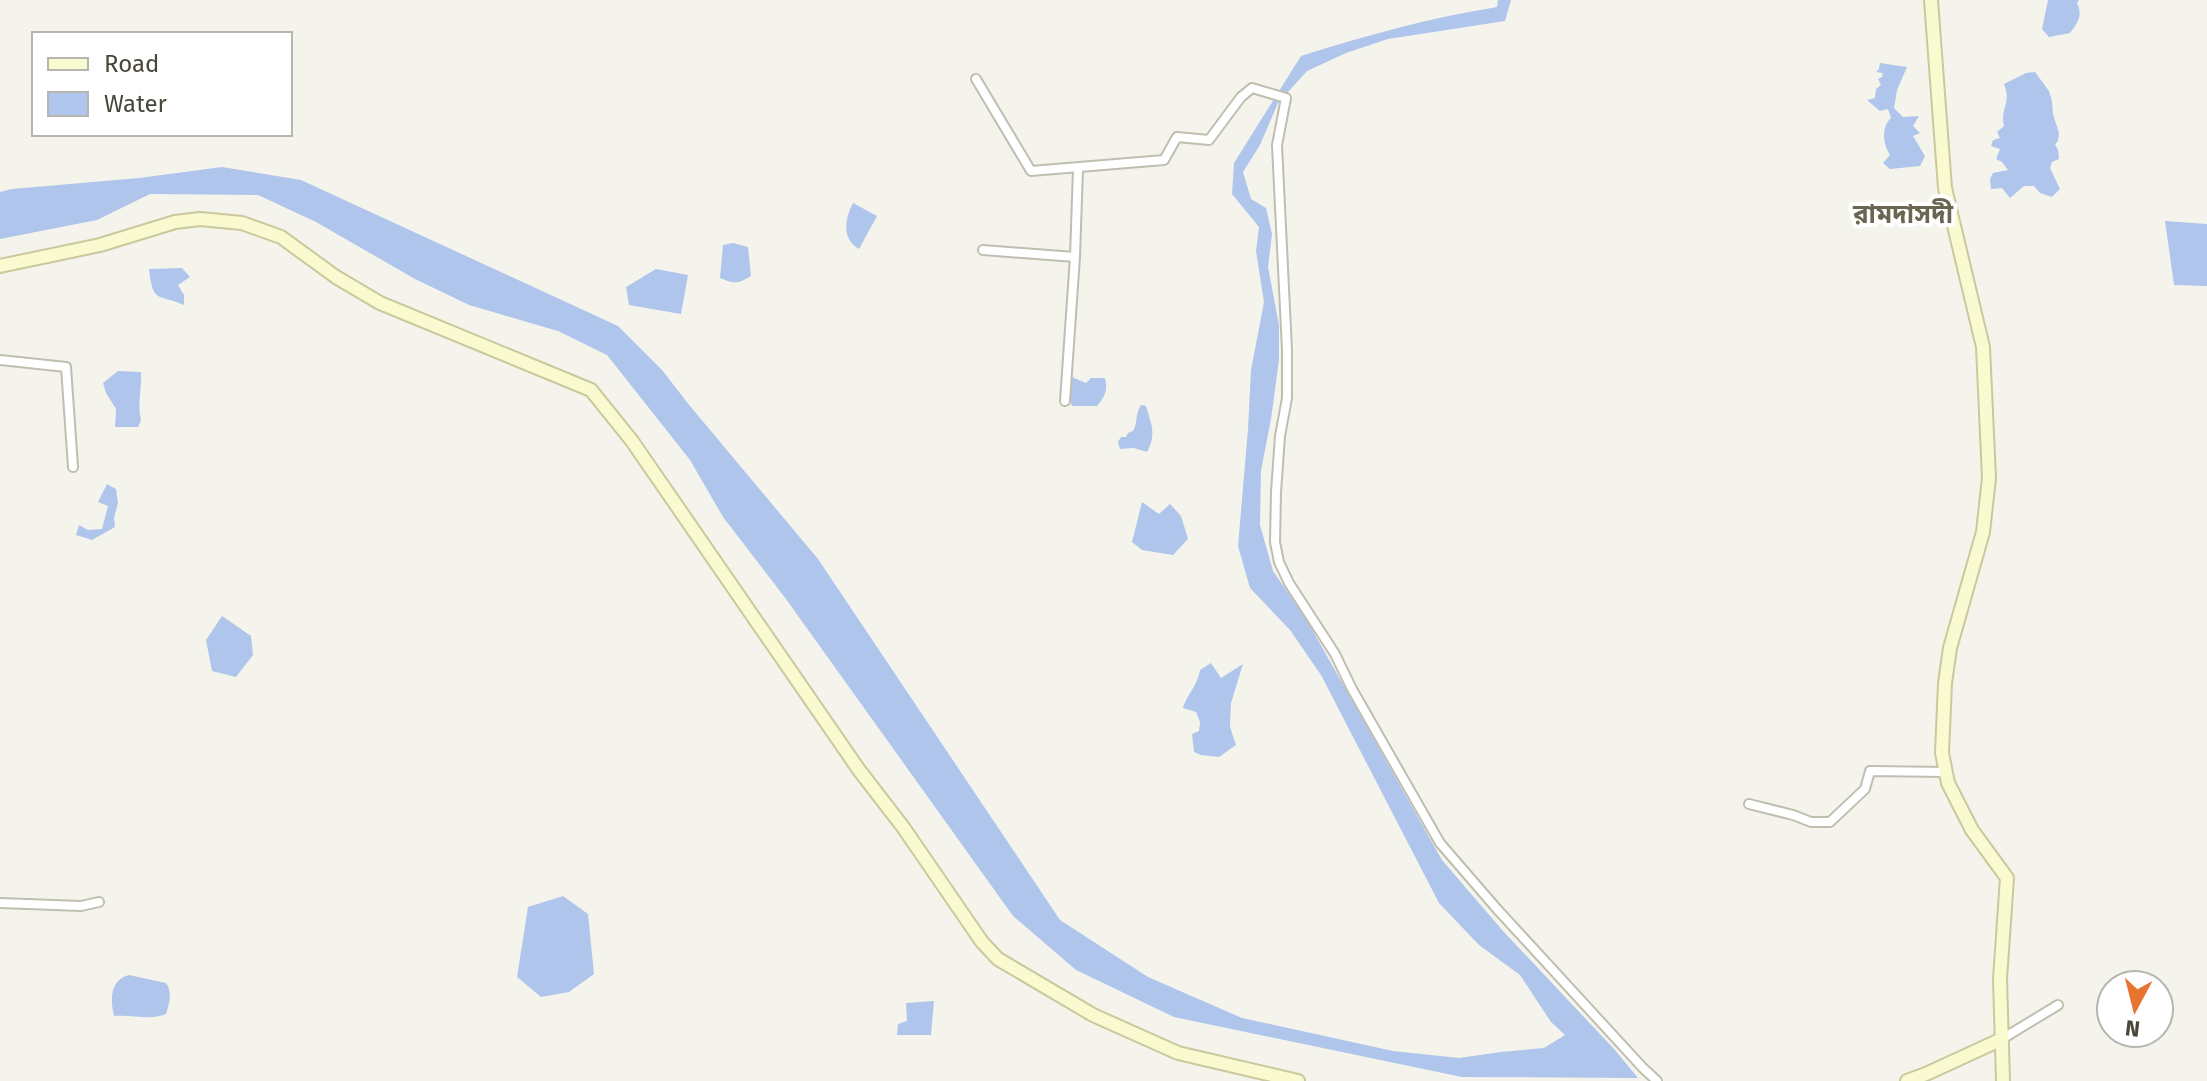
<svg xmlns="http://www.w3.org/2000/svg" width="2207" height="1081" font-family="'Fira Sans','Noto Sans Bengali',sans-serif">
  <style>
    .water { fill: #afc5eb }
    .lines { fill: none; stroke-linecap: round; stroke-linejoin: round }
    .minor-casing { stroke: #c0beaf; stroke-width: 12 }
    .secondary-casing { stroke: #cac89c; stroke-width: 16 }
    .minor { stroke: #fff; stroke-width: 8 }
    .secondary { stroke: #fafad1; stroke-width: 12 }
    .labels { text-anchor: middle; stroke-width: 8; stroke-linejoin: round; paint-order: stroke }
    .quarter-label { font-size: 26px; font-weight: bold; fill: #6b6652; stroke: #fff }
  </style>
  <rect width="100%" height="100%" fill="#f5f4ec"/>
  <!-- water -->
  <g class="water">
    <path d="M1498 0H1511L1505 21 1388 39 1346 53 1307 71 1278 103 1260 145 1243 172 1251 199 1266 208 1272 234 1268 267 1279 325V360L1271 419 1261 471 1260 525 1273 571 1305 617 1442 860 1503 931 1615 1050 1638 1078 1462 1077 1174 1017 1076 970 1013 916 786 599 723 517 690 460 607 355 558 331 469 305 415 279 316 222 258 195 150 194 97 220 0 239V192L12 189 139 178 222 167 301 180 618 326 662 370 690 406 818 559 1060 920 1148 977 1242 1018 1393 1051 1459 1058 1501 1052 1544 1048 1565 1035 1551 1022 1520 975 1479 945 1439 903 1321 675 1290 630 1250 588 1238 546 1248 429 1251 370 1264 302 1256 251 1259 227 1232 194 1234 163 1301 56C1368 35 1429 18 1497 7Z"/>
    <path d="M2048 0H2079L2077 3C2083 15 2078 23 2070 33L2049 37 2042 29Z"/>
    <path d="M1880 63 1907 67 1897 90 1894 108 1903 117 1919 116 1913 126 1920 133 1913 136 1925 156 1920 166 1890 169 1883 163 1890 155C1883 144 1881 127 1891 118L1888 109 1880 111 1867 100 1875 98 1876 89 1881 85 1878 79 1882 77 1883 73 1876 72 1879 69Z"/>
    <path d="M2035 72 2049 91 2052 101 2053 114 2059 133 2058 141 2055 144 2058 150 2059 159 2052 162 2050 168 2060 189 2052 197 2040 193 2034 186H2024L2010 198 2002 188 1991 189 1990 179 1993 173 2008 170 2002 162 1996 159 2000 149 1991 146 1993 140 2000 138 1997 132 2004 126C2000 106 2012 105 2004 84L2026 73Z"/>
    <path d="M853 203 877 216 859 249C841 239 845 218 853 203Z"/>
    <polygon points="2165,221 2207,224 2207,286 2174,285"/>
    <path d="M733 243 748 247 751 276C738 284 734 284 720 278L723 245Z"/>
    <path d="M182 268 190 277 178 285 184 295V305C157 293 153 304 149 269Z"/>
    <polygon points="656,269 688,275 681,314 629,305 626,287"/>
    <path d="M118 371 141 372C142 388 137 405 141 420L138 427H115L116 409 106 393 103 383Z"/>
    <path d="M1072 377 1086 383 1091 378H1105C1108 390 1105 397 1097 406H1072C1068 396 1068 387 1072 377Z"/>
    <path d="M1141 405 1146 406C1151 423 1157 435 1147 452L1134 448 1120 449 1118 442 1121 437H1126L1128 433 1133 431C1138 422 1135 414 1141 405Z"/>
    <polygon points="107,484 116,489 118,503 114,518 115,527 92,540 76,535 79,525 88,530 102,529 108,506 98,502"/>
    <polygon points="1142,502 1159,514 1170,504 1181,516 1188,539 1173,555 1142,550 1132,542"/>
    <polygon points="222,616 251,636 253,655 236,677 212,671 206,640"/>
    <path d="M1211 663 1221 678 1243 664 1231 703 1230 727 1236 745 1219 757 1201 755 1194 752 1192 734 1199 731 1200 722 1196 712 1183 708C1188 692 1197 687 1200 670Z"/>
    <polygon points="563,896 588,914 594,974 569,992 541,997 517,977 528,907"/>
    <path d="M129 975 166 983C173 993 169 1004 166 1014 149 1021 132 1014 114 1016 110 999 110 980 129 975Z"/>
    <polygon points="934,1001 931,1035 897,1035 898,1024 907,1021 906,1003"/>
  </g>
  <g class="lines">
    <!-- minor casing -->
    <g class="minor-casing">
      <g id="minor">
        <polyline points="976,79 1031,171 1164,160 1177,137 1209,140 1241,97 1252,88 1286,98 1277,145 1287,350 1287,398 1280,436 1276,492 1275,542 1279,562 1289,583 1335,654 1352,689 1440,843 1497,909 1643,1068 1657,1081"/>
        <polyline points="983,250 1075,257"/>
        <polyline points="0,360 66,367 73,467"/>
        <polyline points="1065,401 1075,257 1078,169"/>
        <polyline points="1749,804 1793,815 1811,822 1830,822 1865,789 1870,771 1946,772"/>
        <polyline points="0,903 81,906 99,902"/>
        <polyline points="2002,1039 2058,1005"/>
      </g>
    </g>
    <!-- secondary casing -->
    <g class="secondary-casing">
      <g id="secondary">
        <polyline points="1931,0 1945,188 1983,347 1989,478 1983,532 1950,648 1945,683 1942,753 1948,783 1972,830 2007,878 2000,979 2003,1081"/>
        <polyline points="0,266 100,245 175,222 200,219 242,223 281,237 336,277 380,303 591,390 632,441 859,770 903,827 982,942 998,959 1093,1015 1178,1053 1298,1081"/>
        <polyline points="1907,1081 1926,1074 2002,1039"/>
      </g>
    </g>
    <!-- minor -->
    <use href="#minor" class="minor"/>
    <!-- secondary -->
    <use href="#secondary" class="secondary"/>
  </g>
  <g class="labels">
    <!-- quarter labels -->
    <g class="quarter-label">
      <text x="1903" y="223">রামদাসদী</text>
    </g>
  </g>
  <!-- legend -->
  <rect x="32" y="32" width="260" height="104" fill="#ffffff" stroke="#b6b5b0" stroke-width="2"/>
  <rect x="48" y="58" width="40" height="12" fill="#fafad1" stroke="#b6b5b0" stroke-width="2"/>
  <text x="104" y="72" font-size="24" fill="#49463a">Road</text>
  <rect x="48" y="92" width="40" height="24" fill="#afc5eb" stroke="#b6b5b0" stroke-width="2"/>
  <text x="104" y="112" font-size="24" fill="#49463a">Water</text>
  <!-- north arrow -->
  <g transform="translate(2135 1009) rotate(187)"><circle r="38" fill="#ffffff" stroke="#b6b5b0" stroke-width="2"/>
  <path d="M0-6L14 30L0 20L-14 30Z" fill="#e87431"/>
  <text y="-12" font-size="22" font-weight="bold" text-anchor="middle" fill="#49463a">N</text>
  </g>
</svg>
